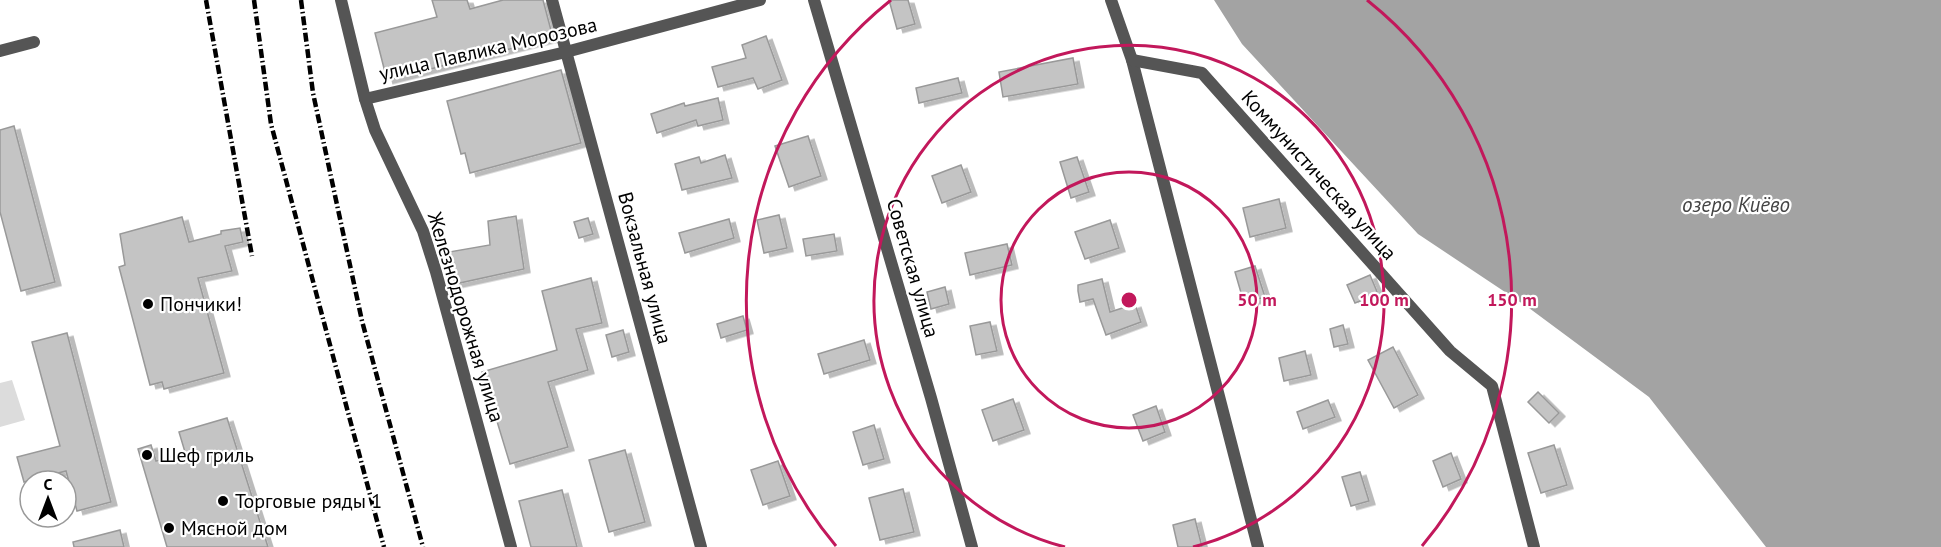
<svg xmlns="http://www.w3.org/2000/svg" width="1941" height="547" font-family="'PT Sans',sans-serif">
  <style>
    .green { fill: #dcdcdc }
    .water { fill: #a3a3a3 }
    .building { fill: #c4c4c4; stroke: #999; stroke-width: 1.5; filter: url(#shadow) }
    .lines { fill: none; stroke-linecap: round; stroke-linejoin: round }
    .minor { stroke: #555; stroke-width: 12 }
    .tertiary { stroke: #555; stroke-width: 12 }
    .rail { stroke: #000; stroke-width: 4.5; stroke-dasharray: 9 3 1.5 3; stroke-linecap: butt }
    .ring { fill: none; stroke: #c2185b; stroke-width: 3 }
    .poi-dot { fill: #000; stroke: #fff; stroke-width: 2 }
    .labels { text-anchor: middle; stroke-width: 4.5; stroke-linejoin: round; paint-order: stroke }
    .street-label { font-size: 20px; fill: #000; stroke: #fff }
    .poi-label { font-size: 20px; fill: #000; stroke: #fff; text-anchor: start }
    .water-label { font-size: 21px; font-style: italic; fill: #444; stroke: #fff }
    .centre { fill: #c2185b; stroke: #fff; stroke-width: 3 }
    .ring-label { font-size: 18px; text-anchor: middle; font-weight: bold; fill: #c2185b; stroke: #fff; stroke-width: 4.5; stroke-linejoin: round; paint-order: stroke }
  </style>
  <defs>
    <filter id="shadow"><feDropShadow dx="6" dy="3.5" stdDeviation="0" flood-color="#0004"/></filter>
  </defs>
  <rect width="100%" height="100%" fill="#fff"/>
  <!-- green -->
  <polygon class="green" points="12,380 25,420 0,427 0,383"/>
  <!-- water -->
  <polygon class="water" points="1214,0 1941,0 1941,547 1766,547 1649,397 1529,308 1418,234 1242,44"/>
  <!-- building -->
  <g class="building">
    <polygon points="432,0 467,0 470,9 503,0 543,0 553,38 387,80 375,33 437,17"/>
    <polygon points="889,0 908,0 915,24 897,29"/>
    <polygon points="766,36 782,80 758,89 753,78 718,87 712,67 746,58 742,45"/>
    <polygon points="1073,58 1078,84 1003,97 999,72"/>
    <polygon points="561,70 581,143 470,173 465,153 461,154 447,101"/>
    <polygon points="958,78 962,93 919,103 916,88"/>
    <polygon points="718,98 723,120 698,126 696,120 657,133 651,114 684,103 685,106"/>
    <polygon points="14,126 55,282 21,291 0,212 0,130"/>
    <polygon points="808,136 821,176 789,187 775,146"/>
    <polygon points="725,155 732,178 682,190 675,164 699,157 701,163"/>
    <polygon points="1077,157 1089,192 1071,198 1060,162"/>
    <polygon points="961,165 971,192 942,203 932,176"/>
    <polygon points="1279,199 1286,228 1250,237 1243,208"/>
    <polygon points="779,215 787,248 764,253 757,220"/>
    <polygon points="516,216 524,269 455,284 449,252 490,245 488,221"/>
    <polygon points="182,217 189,242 221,234 221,231 240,228 243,242 225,246 232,271 198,278 224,373 164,389 162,382 150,385 119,267 125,265 120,234"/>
    <polygon points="588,218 593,234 579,238 574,222"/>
    <polygon points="729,219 734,238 685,253 679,233"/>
    <polygon points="1110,220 1119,248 1085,259 1075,232"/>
    <polygon points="834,234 837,251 806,256 803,239"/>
    <polygon points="1007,244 1012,265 970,275 965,253"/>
    <polygon points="1255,266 1265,297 1244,303 1235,272"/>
    <polygon points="1370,275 1378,294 1355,303 1347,285"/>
    <polygon points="591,278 602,323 576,329 588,370 548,382 568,447 510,464 482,372 557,350 542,291"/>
    <polygon points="1102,279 1110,312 1135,304 1141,322 1106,335 1093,299 1080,302 1078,291 1078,285"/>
    <polygon points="945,287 949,304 931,309 927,292"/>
    <polygon points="743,316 747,330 721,338 717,324"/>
    <polygon points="990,322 997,351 976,355 970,326"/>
    <polygon points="1343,325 1348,344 1334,347 1330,329"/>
    <polygon points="623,330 629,352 612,357 606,335"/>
    <polygon points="67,333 111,502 77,511 66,471 24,482 17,457 60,446 32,342"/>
    <polygon points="864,340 870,360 824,374 818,354"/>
    <polygon points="1393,347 1418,395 1394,408 1368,360"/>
    <polygon points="1305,351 1311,375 1284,381 1279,358"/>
    <polygon points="1538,392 1559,413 1549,423 1528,402"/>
    <polygon points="1013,399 1024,430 993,441 982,410"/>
    <polygon points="1328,400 1335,417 1303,429 1297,412"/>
    <polygon points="1156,406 1165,432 1143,441 1133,415"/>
    <polygon points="227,418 268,547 167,547 138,449 151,445 156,461 185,452 179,432"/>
    <polygon points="874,425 884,459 863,465 853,432"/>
    <polygon points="1554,445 1567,485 1541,493 1528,453"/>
    <polygon points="625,450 645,522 609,532 589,460"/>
    <polygon points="1451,453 1461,479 1443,487 1433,461"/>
    <polygon points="778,461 790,496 763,505 751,470"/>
    <polygon points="1360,472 1369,501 1351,506 1342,477"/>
    <polygon points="903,489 914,532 880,540 869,498"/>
    <polygon points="562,490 577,547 531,547 519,501"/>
    <polygon points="1195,519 1202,547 1178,547 1173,525"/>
    <polygon points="120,530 124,547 74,547 73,542"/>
  </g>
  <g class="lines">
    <!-- minor -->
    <g class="minor">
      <polyline points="552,0 701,547"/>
      <polyline points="814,0 931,398 972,547"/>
      <polyline points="1111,0 1132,60 1258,547"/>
      <polyline points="0,51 34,42"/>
      <polyline points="1132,60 1202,73 1450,351 1492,386 1534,547"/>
      <polyline points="365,99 566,52 760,0"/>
    </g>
    <!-- tertiary -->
    <polyline class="tertiary" points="341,0 365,99 375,130 423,231 436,272 511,547"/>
    <!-- rail -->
    <g class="rail">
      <polyline points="206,0 252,256"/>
      <polyline points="254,0 271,124 384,547"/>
      <polyline points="301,0 313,93 362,321 423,547"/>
    </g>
  </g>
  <!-- distance rings -->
  <g class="ring">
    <circle cx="1129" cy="300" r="128"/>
    <path d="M1065 547A255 255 0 1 1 1193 547"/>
    <path d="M836 546A383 383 0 0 1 891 0M1367 0A383 383 0 0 1 1422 546"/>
  </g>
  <!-- markers -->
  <g class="poi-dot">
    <circle cx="148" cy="304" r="6"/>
    <circle cx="147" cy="455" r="6"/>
    <circle cx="223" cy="501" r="6"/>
    <circle cx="169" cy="528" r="6"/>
  </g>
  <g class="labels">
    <!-- street labels -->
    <g class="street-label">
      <text transform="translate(488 49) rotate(-13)" y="7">улица Павлика Морозова</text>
      <text transform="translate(1319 175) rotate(48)" y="7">Коммунистическая улица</text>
      <text transform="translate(645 268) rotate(75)" y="7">Вокзальная улица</text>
      <text transform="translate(913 268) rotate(74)" y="7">Советская улица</text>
      <text transform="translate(466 317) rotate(73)" y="7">Железнодорожная улица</text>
    </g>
    <!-- poi labels -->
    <g class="poi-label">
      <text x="160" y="311">Пончики!</text>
      <text x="159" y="462">Шеф гриль</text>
      <text x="235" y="508">Торговые ряды 1</text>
      <text x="181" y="535">Мясной дом</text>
    </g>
    <!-- water labels -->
    <g class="water-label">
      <text x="1736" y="212">озеро Киёво</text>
    </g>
  </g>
  <circle cx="1129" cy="300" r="9" class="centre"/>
  <g class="ring-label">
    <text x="1257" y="306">50 m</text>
    <text x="1384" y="306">100 m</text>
    <text x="1512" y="306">150 m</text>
  </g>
  <!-- north arrow -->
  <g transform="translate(48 499)"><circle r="28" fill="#ffffff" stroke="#999999" stroke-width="1.5"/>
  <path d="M0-4.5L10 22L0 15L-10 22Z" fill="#000000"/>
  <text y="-9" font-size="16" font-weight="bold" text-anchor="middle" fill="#000000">С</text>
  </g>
</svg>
